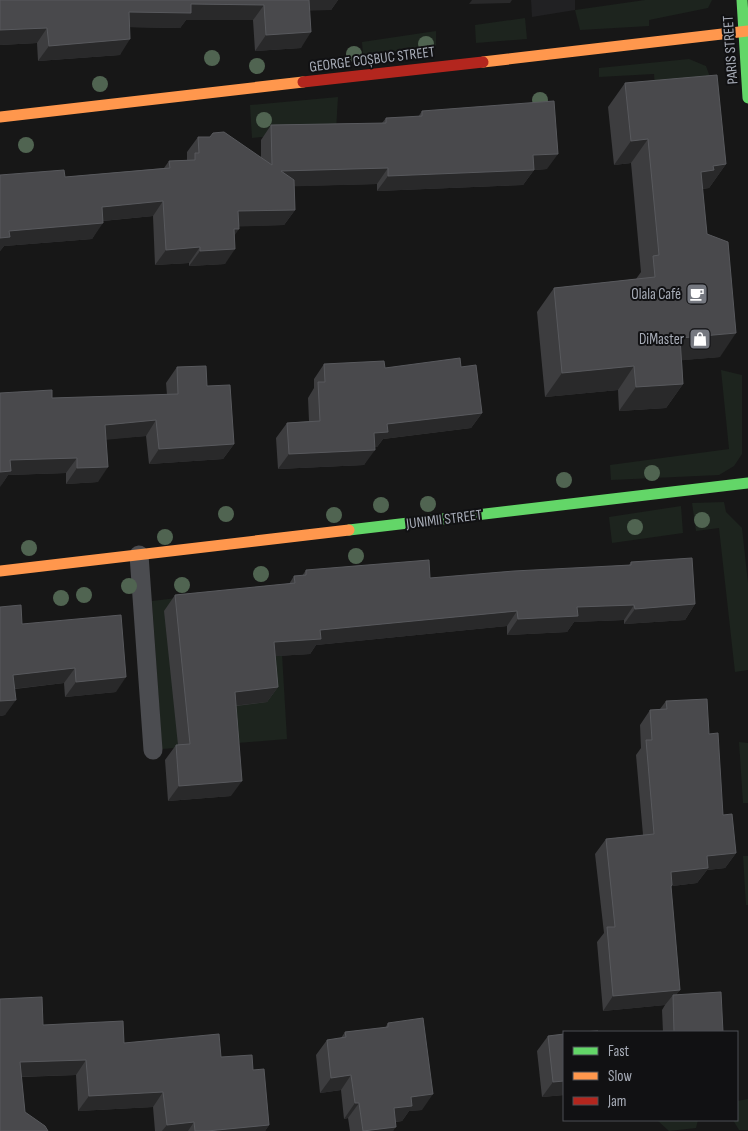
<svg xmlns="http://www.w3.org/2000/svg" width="748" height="1131" font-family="'Sofia Sans Condensed',sans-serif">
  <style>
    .built { fill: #212123 }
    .green { fill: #1d241e }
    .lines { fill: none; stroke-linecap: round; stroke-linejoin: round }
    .lane { stroke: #4b4c50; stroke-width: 19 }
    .fast { stroke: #63d668; stroke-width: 11 }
    .slow { stroke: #ff974d; stroke-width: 11 }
    .jam { stroke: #b3261e; stroke-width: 11 }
    .tree { fill: #506451 }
    .wall { fill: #3d3d3f }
    .shaded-wall { fill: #29292a }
    .building { fill: #49494c; stroke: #58595d }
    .labels { text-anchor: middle; stroke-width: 4; stroke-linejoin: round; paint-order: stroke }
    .street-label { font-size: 15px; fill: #a8adb8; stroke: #111113 }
    .poi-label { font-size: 15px; fill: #a8adb8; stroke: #111113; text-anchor: end }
  </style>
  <rect width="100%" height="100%" fill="#171717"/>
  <!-- built -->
  <polygon class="built" points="531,0 575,0 575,10 532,17"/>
  <!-- green -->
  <g class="green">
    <polygon points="645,0 712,0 708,8 649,20 649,26 580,30 575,10"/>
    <polygon points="525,18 527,39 476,43 475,25"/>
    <polygon points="436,31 436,47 363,55 362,42"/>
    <polygon points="689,59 706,66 714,88 656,103 654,74 599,77 599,68"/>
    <polygon points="338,97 336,130 252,138 250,105"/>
    <polygon points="721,370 742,375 742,454 734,466 719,475 611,480 610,465 729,449"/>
    <polygon points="724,502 726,512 742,528 748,583 748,670 735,672 719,528 696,531 692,503"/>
    <polygon points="681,506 683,533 612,543 609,517"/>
    <polygon points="278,586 287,739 162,749 152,601"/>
    <polygon points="739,742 748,743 748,803 743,803"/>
    <polygon points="743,856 748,856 748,905 746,905"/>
    <polygon points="748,1099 748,1130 739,1130 733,1120 737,1120 737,1101"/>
    <polygon points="657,1120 698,1120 696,1128 669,1131"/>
  </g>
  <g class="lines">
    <!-- lane -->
    <polyline class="lane" points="139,555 153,750"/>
    <!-- fast -->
    <g class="fast">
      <polyline points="742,0 748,98"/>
      <polyline points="349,530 748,483"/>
    </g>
    <!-- slow -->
    <g class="slow">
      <polyline points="483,62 748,31"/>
      <polyline points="0,117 303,82"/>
      <polyline points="0,571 349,530"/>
    </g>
    <!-- jam -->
    <polyline class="jam" points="303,82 483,62"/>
  </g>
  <!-- trees -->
  <g class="tree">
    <circle cx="426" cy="44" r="8"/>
    <circle cx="354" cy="54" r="8"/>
    <circle cx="212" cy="58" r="8"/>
    <circle cx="257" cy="66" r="8"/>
    <circle cx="100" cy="84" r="8"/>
    <circle cx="540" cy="100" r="8"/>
    <circle cx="264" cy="120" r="8"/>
    <circle cx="26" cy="145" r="8"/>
    <circle cx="652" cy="473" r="8"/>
    <circle cx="564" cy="480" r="8"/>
    <circle cx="428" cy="504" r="8"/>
    <circle cx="381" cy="505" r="8"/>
    <circle cx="226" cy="514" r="8"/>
    <circle cx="334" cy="515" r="8"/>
    <circle cx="702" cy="520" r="8"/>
    <circle cx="635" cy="527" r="8"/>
    <circle cx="165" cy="537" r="8"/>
    <circle cx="29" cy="548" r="8"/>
    <circle cx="356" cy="556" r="8"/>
    <circle cx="261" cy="574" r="8"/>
    <circle cx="182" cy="585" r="8"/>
    <circle cx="129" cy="586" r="8"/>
    <circle cx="84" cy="595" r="8"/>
    <circle cx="61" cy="598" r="8"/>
  </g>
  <!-- wall -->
  <g class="wall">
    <polygon points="0,0 338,0 331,10 310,10 301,48 255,51 253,20 186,20 180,28 130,27 120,55 38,61 37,43 0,45"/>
    <polygon points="625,83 726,164 709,188 702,189 720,357 682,360 683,384 666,408 619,411 618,390 545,397 537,312 554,288 636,279 641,272 631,163 614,165 608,107"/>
    <polygon points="422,111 547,169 534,170 523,185 377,191 377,184 294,186 295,210 284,225 239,226 234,235 225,264 189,266 189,263 155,265 153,216 103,221 92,239 4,246 0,251 0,175 65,177 164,168 169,161 187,160 187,152 198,137 261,157 261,140 271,125 382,123 386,118 418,117"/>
    <polygon points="324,364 385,368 461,367 482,413 471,428 383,439 377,447 374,447 364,465 278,469 276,438 287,423 309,421 308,398 314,388 314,379"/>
    <polygon points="177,367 207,386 234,444 223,459 149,464 146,436 106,439 98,482 66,484 66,473 8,475 0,487 52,398 167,395 166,383"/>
    <polygon points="631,562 695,604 685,620 624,624 624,620 574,622 567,632 507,635 507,626 316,645 310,654 275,656 278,687 267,702 236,706 231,796 168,801 165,760 176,745 178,745 164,611 175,595 289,584 294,576 302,576 306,570 430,578 629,565"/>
    <polygon points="0,607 22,624 116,692 65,697 64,683 15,689 5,715 0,716"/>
    <polygon points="666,701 709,734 723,815 736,853 725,868 707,870 697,883 672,886 671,887 680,990 676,994 723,1032 663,1032 662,1010 665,1005 603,1011 597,942 604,933 595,854 606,839 643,835 636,755 641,748 640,725 650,710 660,709"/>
    <polygon points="0,999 43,1025 124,1043 221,1057 253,1070 269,1125 265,1131 155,1131 153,1107 78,1111 76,1075 21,1077 25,1112 0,1131"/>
    <polygon points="388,1023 422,1110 409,1111 402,1121 396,1122 393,1131 350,1131 348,1118 344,1119 341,1090 320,1093 316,1055 327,1040 341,1038 345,1032 385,1028"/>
    <polygon points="548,1036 564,1095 542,1097 537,1051"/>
  </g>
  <!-- shaded-wall -->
  <g class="shaded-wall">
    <polygon points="306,0 338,0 331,10 298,11"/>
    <polygon points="472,0 512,0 510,3 469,4"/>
    <polygon points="191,4 264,5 253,20 186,20 180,28 118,27 129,12"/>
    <polygon points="47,28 37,43 0,45 0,30"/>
    <polygon points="311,32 301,48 255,51 266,35"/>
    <polygon points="130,39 120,55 38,61 49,46"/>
    <polygon points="648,139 631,163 614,165 631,141"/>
    <polygon points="558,154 547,169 534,170 523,185 377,191 388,176 533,155"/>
    <polygon points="726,164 709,188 700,189 701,172 713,166"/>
    <polygon points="388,168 377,184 271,187 281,171"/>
    <polygon points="163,201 153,216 91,222 102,207"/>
    <polygon points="295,210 284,225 227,227 238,211"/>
    <polygon points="103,223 92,239 4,246 0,251 0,238 9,231"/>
    <polygon points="234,229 239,229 228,245"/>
    <polygon points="200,247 189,263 155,265 166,250"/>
    <polygon points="235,249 225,264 189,266 200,251"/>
    <polygon points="736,333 720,357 663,362 680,338"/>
    <polygon points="634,366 618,390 545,397 562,373"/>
    <polygon points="683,384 666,408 619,411 636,387"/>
    <polygon points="482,413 471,428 383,439 377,447 363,448 374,433 387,424"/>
    <polygon points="156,420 146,436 94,441 105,425"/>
    <polygon points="234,444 223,459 149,464 159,449"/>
    <polygon points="375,450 364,465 278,469 289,454"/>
    <polygon points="77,458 66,473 8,475 0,487 0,472 10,460"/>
    <polygon points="108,467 98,482 66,484 77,468"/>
    <polygon points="695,604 685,620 624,624 635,609"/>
    <polygon points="634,605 624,620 574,622 567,632 507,635 518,619 577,607"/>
    <polygon points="517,611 507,626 316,645 310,654 263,657 274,642 320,630"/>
    <polygon points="75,668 64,683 3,690 13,675"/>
    <polygon points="126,677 116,692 65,697 76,682"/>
    <polygon points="278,687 267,702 224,707 235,692"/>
    <polygon points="16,700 5,715 0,716 0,701"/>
    <polygon points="242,781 231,796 168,801 179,786"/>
    <polygon points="736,853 725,868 707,870 697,883 672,886 662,901 671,872 707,856"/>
    <polygon points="680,990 673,999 673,995 665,1005 603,1011 613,996"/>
    <polygon points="86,1060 76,1075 10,1077 20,1062"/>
    <polygon points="351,1075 341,1090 320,1093 331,1078"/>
    <polygon points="564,1081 564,1095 542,1097 553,1082"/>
    <polygon points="163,1092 153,1107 78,1111 89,1096"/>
    <polygon points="433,1094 422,1110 409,1111 402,1121 383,1123 394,1108 411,1097"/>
    <polygon points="355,1103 359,1103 348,1118 344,1119"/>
    <polygon points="194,1122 188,1131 162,1131 167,1125"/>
    <polygon points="269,1125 265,1131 207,1131"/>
    <polygon points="396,1127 393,1131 363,1131"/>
  </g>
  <!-- building -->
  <g class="building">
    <polygon points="0,0 309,0 311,32 266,35 264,5 191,4 191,13 129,12 130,39 49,46 47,28 0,30"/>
    <polygon points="717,75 726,164 713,166 714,170 701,172 707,234 728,242 736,333 680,338 683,384 636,387 634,366 562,373 554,288 655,277 653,256 659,255 648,139 631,141 625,83"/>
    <polygon points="554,101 558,154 533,155 534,170 388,176 388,168 281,171 294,180 295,210 238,211 239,229 234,229 235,249 200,251 200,247 166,250 163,201 102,207 103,223 9,231 10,237 0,238 0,175 64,170 65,177 170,168 169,161 195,160 195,153 199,153 198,137 210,137 213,133 224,132 272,165 271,125 386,123 386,118 422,116 422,111"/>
    <polygon points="460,358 461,367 476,365 482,413 387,424 388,432 374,433 375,450 289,454 287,423 320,421 318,382 325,382 324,364 384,361 385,368"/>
    <polygon points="206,366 207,386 230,385 234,444 159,449 156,420 105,425 108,467 77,468 77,458 10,460 11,471 0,472 0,393 52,390 52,398 178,394 177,367"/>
    <polygon points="692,558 695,604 635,609 634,605 577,607 578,616 518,619 517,611 320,630 321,639 274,642 278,687 235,692 242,781 179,786 176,745 190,744 175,595 295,583 294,576 306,575 306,570 429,560 430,578 514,571 631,565 631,562"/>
    <polygon points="21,605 22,624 121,615 126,677 76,682 75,668 13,675 16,700 0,701 0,607"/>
    <polygon points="707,699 709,734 718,733 723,815 732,814 736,853 707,856 708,868 671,872 672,885 671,886 680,990 613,996 607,927 615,927 606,839 654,834 646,740 652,740 650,710 667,709 666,701"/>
    <polygon points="721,992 723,1032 674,1032 673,995"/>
    <polygon points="42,997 43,1025 123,1021 124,1043 219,1034 221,1057 252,1055 253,1070 264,1069 269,1125 207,1131 195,1131 194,1122 167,1125 163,1092 89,1096 86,1060 20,1062 25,1112 45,1126 48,1131 0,1131 0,999"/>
    <polygon points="423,1018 433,1094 411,1097 412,1106 394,1108 396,1127 363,1131 359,1103 355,1103 351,1075 331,1078 327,1040 346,1037 345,1032 388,1027 388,1023"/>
    <polygon points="598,1031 599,1032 582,1032"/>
    <polygon points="564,1034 564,1081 553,1082 548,1036"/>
  </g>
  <!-- icons -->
  <defs>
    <g id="cafe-square" transform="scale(1.125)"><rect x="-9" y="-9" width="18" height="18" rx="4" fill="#757880" stroke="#111113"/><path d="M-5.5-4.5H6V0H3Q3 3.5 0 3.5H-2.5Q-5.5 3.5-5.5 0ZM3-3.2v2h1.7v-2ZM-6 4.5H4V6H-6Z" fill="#fff"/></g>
    <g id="shop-square" transform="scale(1.125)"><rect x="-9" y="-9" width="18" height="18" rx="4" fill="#757880" stroke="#111113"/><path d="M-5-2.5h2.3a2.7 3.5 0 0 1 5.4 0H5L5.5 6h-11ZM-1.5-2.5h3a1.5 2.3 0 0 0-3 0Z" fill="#fff"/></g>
  </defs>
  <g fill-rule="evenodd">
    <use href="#cafe-square" x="697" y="294"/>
    <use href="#shop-square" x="700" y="339"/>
  </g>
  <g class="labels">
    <!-- street labels -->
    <g class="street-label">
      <text transform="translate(730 50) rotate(-94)" y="5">PARIS STREET</text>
      <text transform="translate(372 59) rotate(-7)" y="5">GEORGE COȘBUC STREET</text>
      <text transform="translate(444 519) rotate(-7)" y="5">JUNIMII STREET</text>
    </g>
    <!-- poi labels -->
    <g class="poi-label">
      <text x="681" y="299">Olala Café</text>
      <text x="684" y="344">DiMaster</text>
    </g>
  </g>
  <!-- legend -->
  <rect x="563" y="1031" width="175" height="90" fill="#111113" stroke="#4d4f55"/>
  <rect x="573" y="1047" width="25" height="8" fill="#63d668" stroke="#4d4f55"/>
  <text x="608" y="1056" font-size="15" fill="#a8adb8">Fast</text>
  <rect x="573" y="1072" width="25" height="8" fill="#ff974d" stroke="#4d4f55"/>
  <text x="608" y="1081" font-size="15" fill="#a8adb8">Slow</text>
  <rect x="573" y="1097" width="25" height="8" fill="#b3261e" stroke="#4d4f55"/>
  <text x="608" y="1106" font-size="15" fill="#a8adb8">Jam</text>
</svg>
